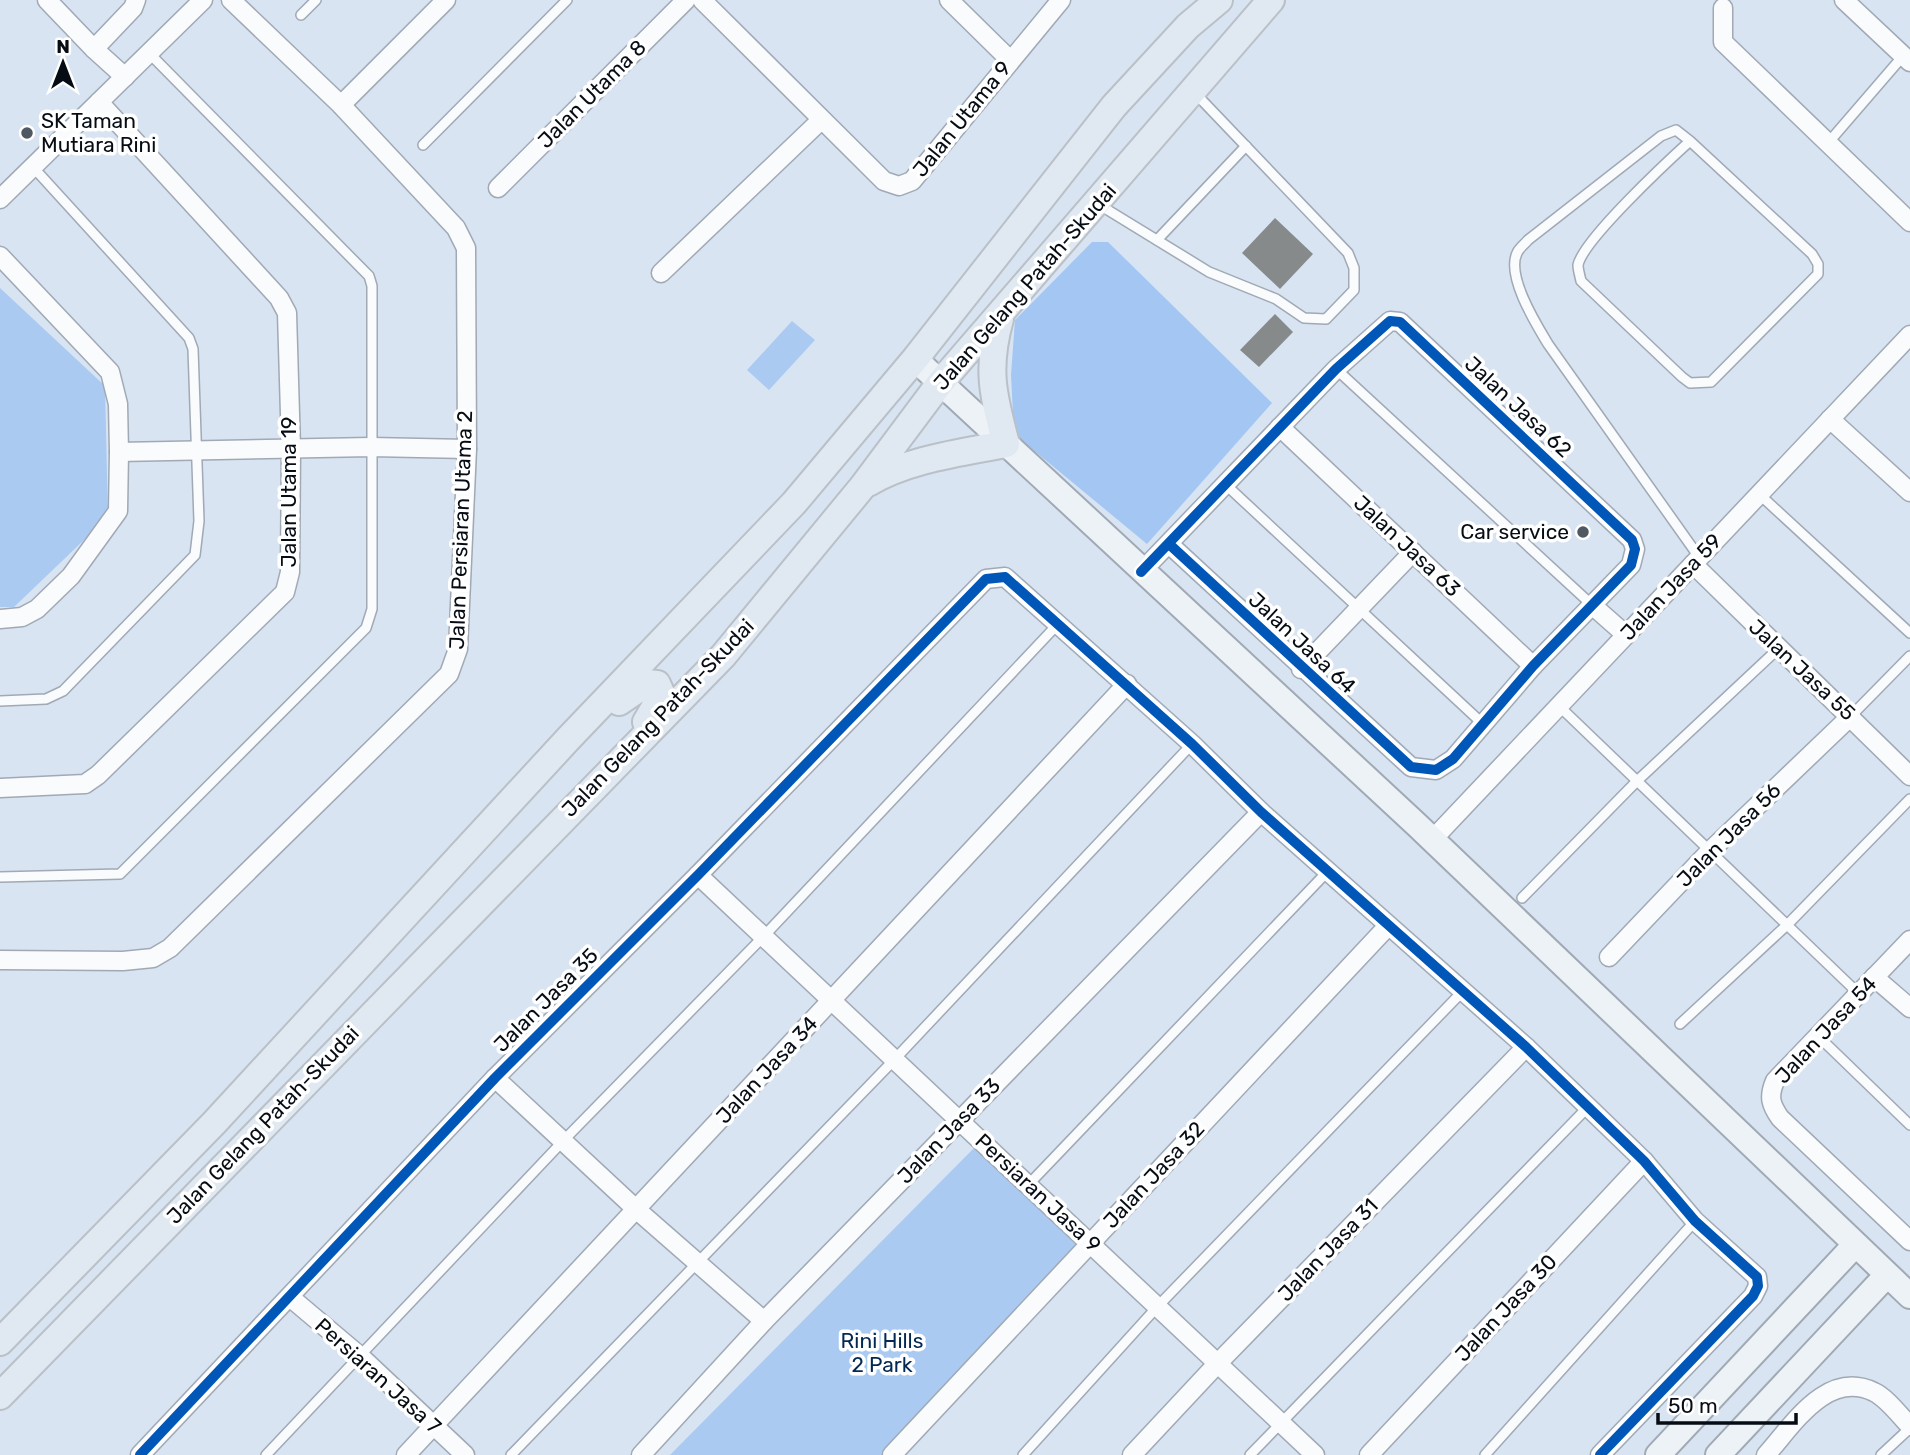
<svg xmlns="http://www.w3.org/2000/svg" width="1910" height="1455" font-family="Rubik,sans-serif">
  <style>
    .green { fill: #aacaf1 }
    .forest { fill: #a3c6f3 }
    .building { fill: #878a8b }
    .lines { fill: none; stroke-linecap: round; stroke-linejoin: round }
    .lane-casing { stroke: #a0a9b4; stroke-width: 12 }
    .street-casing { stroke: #a0a9b4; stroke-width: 21 }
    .secondary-casing { stroke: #a0a9b4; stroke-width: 28 }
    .primary-casing { stroke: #bac0c7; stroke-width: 30 }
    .lane { stroke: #f9fbfd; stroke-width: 9 }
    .street { stroke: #f9fbfd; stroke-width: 18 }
    .secondary { stroke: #edf2f7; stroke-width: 24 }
    .primary { stroke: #e0e8f1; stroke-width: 26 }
    .cycleway-casing { stroke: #fff; stroke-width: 15 }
    .cycleway { stroke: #0057b8; stroke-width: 10 }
    .poi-dot { fill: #505862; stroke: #fff; stroke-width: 2.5 }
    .labels { text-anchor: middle; stroke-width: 7; stroke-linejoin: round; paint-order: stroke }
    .street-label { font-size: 21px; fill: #060c14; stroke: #fff }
    .poi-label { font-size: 21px; fill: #060c14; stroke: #fff; text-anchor: start }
    .park-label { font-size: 21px; fill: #032853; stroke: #fff }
  </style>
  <rect width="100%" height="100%" fill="#d8e4f2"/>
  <!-- green -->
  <g class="green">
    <polygon points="0,288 105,386 108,517 14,607 0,607"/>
    <polygon points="792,321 815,340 769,390 747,370"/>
    <polygon points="978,1144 1092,1251 893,1455 670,1455"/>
  </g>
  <!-- forest -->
  <polygon class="forest" points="1092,242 1108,242 1272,403 1147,544 1014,434 1011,375 1015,320"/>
  <!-- building -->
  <g class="building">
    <polygon points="1275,218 1313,254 1280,289 1242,253"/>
    <polygon points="1275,314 1293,332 1259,367 1240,350"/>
  </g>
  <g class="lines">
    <!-- lane casing -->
    <g class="lane-casing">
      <g id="lane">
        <polyline points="301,15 316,0"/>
        <path d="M1690 141C1668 161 1583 240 1578 265 1578 270 1580 276 1581 281L1682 377 1690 383 1711 382 1818 274V264L1812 254 1690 141 1676 130 1661 136 1528 240C1525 244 1519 248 1517 253 1506 276 1536 324 1548 344L1699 557"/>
        <polyline points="1828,143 1903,56"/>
        <polyline points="423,145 567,0"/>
        <polyline points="1098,204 1209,272 1276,299 1304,318 1326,319 1354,290 1354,268 1348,253 1195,93"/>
        <polyline points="1157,240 1246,146"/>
        <polyline points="1336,369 1592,605"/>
        <polyline points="1225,484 1483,724"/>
        <polyline points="1759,494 1910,633"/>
        <polyline points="0,701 46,699 63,691 195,555 199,521 193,349 189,338 33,167"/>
        <polyline points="1559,706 1859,994"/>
        <polyline points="1851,716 1910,656"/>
        <polyline points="0,877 120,874 366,628 372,609 372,286 369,276 149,53"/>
        <polyline points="1522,898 1637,781 1778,649"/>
        <polyline points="1680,1024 1787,925 1910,799"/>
        <polyline points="1818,1036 1910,1125"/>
        <polyline points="1029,1184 1328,871"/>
        <polyline points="266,1455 564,1140 764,936 1057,625"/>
        <polyline points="511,1455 895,1059 1192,744"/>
        <polyline points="1023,1455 1158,1306 1463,991"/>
        <polyline points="1250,1455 1588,1107"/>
        <polyline points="1485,1455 1695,1221"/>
        <polyline points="1881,1455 1910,1428"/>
      </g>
    </g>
    <!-- street casing -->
    <g class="street-casing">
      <g id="street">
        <polyline points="47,0 94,49"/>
        <polyline points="702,0 884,181 899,186 912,181 1061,0"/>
        <polyline points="949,0 1010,60"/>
        <polyline points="1844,0 1910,62"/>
        <polyline points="1723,8 1723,42 1910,222"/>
        <polyline points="125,77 94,49 133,8 136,0"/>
        <polyline points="341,105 446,0"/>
        <polyline points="498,188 686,0"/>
        <polyline points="0,199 203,0"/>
        <polyline points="0,256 110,372 118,404 119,452 118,511 71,576 37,609 22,617 0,619"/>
        <polyline points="661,273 820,121"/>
        <polyline points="1830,419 1910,492"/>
        <polyline points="1280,427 1533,666"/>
        <polyline points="119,452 371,447 467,449"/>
        <polyline points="1693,564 1910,776"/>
        <polyline points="1141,572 1336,369 1390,321 1400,322 1632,540 1635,549 1631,565 1533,666 1453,759 1436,770 1411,767 1169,544"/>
        <polyline points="1592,605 1626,635"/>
        <polyline points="1301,669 1413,552"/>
        <polyline points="0,788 85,784 98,775 285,592 290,572 291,448 287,313 279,298 99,102"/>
        <polyline points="1432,840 1910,335"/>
        <polyline points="698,875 1315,1455"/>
        <path d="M1910 940 1775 1081C1768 1097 1771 1105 1780 1118L1910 1241"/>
        <polyline points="1609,957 1710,851 1851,716"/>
        <polyline points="0,960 123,961 153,958 170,948 449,674 458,649 467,449 466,248 456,228 341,105 231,0"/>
        <polyline points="1874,977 1910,1008"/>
        <polyline points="495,1078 637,1210 764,1321"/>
        <polyline points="291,1298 361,1357 465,1455"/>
        <polyline points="140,1455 495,1078 698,875 986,579 1005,577 1192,744 1261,812 1526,1047 1644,1161 1695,1221 1757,1277 1758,1286 1753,1296 1600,1455"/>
        <polyline points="406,1455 1127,684"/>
        <polyline points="641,1455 764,1321 1261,812"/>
        <polyline points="892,1455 1388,926"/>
        <polyline points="1132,1455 1218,1363 1526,1047"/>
        <polyline points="1369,1455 1644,1161"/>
        <path d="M1766 1455C1793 1425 1827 1369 1874 1392 1887 1398 1900 1416 1910 1426"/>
      </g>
    </g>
    <!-- secondary casing -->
    <g class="secondary-casing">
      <g id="secondary">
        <polyline points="915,359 1417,825 1910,1296"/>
        <polyline points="1658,1455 1855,1245"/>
        <polyline points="1718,1455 1887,1275"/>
      </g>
    </g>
    <!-- primary casing -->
    <g class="primary-casing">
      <g id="primary">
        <path d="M868 483C909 459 960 453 1006 444 993 395 986 369 1000 319"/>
        <polyline points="619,702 647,683 657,684 662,695 646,722"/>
        <polyline points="0,1342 214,1123 569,738 794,503 915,359 1114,106 1188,26 1219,0"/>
        <polyline points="0,1396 723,656 863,486 940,383 1271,0"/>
      </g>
    </g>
    <!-- lane -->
    <use href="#lane" class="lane"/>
    <!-- street -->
    <use href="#street" class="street"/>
    <!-- secondary -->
    <use href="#secondary" class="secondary"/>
    <!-- primary -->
    <use href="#primary" class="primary"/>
    <!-- cycleway casing -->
    <g class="cycleway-casing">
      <g id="cycleway">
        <polyline points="1141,572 1336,369 1390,321 1400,322 1632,540 1635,549 1631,565 1533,666 1453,759 1436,770 1411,767 1169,544"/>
        <polyline points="140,1455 495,1078 698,875 986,579 1005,577 1192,744 1261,812 1526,1047 1644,1161 1695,1221 1757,1277 1758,1286 1753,1296 1600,1455"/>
      </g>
    </g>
    <!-- cycleway -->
    <use href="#cycleway" class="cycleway"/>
  </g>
  <!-- markers -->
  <g class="poi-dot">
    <circle cx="27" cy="133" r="7"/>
    <circle cx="1583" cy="532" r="7"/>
  </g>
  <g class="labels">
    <!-- street labels -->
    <g class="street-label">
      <text transform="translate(592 94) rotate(-45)" y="7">Jalan Utama 8</text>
      <text transform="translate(962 119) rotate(-51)" y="7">Jalan Utama 9</text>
      <text transform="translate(1025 287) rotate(-49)" y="7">Jalan Gelang Patah-Skudai</text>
      <text transform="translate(1518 407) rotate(43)" y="7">Jalan Jasa 62</text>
      <text transform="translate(289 492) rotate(-90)" y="7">Jalan Utama 19</text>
      <text transform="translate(461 530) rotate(-88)" y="7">Jalan Persiaran Utama 2</text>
      <text transform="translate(1407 546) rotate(43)" y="7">Jalan Jasa 63</text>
      <text transform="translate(1671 587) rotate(-47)" y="7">Jalan Jasa 59</text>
      <text transform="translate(1302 643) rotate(43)" y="7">Jalan Jasa 64</text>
      <text transform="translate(1802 670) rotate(43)" y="7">Jalan Jasa 55</text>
      <text transform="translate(658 718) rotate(-46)" y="7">Jalan Gelang Patah-Skudai</text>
      <text transform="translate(1729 835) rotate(-45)" y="7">Jalan Jasa 56</text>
      <text transform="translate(546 1000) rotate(-45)" y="7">Jalan Jasa 35</text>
      <text transform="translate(1826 1030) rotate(-47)" y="7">Jalan Jasa 54</text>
      <text transform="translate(767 1070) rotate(-47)" y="7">Jalan Jasa 34</text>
      <text transform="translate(263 1125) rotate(-46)" y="7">Jalan Gelang Patah-Skudai</text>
      <text transform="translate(949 1131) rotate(-46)" y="7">Jalan Jasa 33</text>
      <text transform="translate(1154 1175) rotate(-47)" y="7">Jalan Jasa 32</text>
      <text transform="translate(1038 1193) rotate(43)" y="7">Persiaran Jasa 9</text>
      <text transform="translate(1328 1250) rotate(-46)" y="7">Jalan Jasa 31</text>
      <text transform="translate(1506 1308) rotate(-47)" y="7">Jalan Jasa 30</text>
      <text transform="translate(378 1376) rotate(42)" y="7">Persiaran Jasa 7</text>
    </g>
    <!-- poi labels -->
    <g class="poi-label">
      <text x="41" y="128">SK Taman<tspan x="41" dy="24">Mutiara Rini</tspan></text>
      <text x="1569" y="539" text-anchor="end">Car service</text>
    </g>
    <!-- park labels -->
    <g class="park-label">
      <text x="882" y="1348">Rini Hills<tspan x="882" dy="24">2 Park</tspan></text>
    </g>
  </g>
  <!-- north arrow -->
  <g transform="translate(63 63)" stroke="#ffffff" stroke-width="5" paint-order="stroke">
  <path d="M0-5L12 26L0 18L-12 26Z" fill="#060c14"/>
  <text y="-10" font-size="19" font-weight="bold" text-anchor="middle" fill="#060c14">N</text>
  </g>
  <!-- scale -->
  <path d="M1658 1413v10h138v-10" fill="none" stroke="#060c14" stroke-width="3.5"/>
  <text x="1668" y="1413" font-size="21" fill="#060c14" stroke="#ffffff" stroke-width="5" paint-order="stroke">50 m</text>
</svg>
